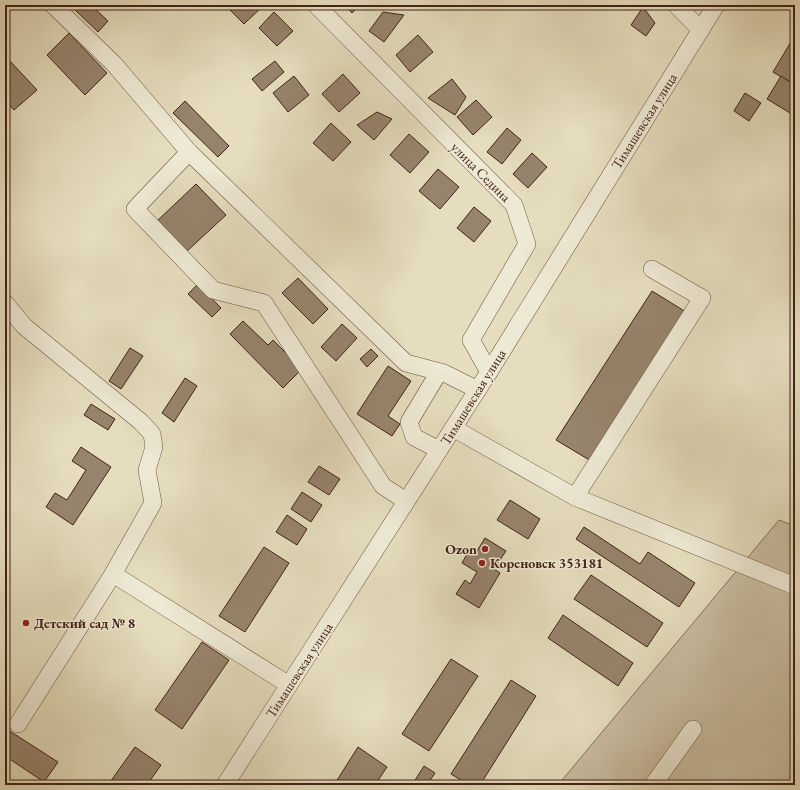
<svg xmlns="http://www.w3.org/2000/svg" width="800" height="790" font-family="'EB Garamond',serif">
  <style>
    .green { fill: #c9bda1; stroke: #86705c }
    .building { fill: #97846d; stroke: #422317 }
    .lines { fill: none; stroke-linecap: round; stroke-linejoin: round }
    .minor-casing { stroke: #6b5240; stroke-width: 18 }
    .minor { stroke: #eee9d4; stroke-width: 17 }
    .poi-dot { fill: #8f2418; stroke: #eee9d4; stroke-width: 1.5 }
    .labels { text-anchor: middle; stroke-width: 3; stroke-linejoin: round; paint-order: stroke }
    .street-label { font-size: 14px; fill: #422317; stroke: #eee9d4 }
    .poi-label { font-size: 14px; font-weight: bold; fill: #422317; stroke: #eee9d4; text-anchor: start }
  </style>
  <rect width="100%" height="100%" fill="#e5ddbd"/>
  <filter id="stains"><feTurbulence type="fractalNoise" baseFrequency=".005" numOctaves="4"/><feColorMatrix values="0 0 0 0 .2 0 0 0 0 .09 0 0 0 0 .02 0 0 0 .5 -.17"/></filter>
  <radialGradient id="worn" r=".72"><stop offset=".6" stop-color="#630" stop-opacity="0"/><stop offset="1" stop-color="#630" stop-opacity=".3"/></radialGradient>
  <!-- green -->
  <polygon class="green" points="779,520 795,526 795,785 558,785"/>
  <!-- building -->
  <g class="building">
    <polygon points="70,5 91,5 108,21 98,32"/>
    <polygon points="225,5 262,5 263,6 244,24"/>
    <polygon points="345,5 360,5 352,13"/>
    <polygon points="643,7 655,23 646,36 631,25"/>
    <polygon points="274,12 293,31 277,46 259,28"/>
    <polygon points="383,12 404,15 384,42 369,31"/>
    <polygon points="69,33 107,73 85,95 47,55"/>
    <polygon points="418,35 433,52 410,72 396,55"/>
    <polygon points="795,35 795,85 773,72"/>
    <polygon points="9,60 37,90 14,110 5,100 5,64"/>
    <polygon points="275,61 284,72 262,91 252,79"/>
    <polygon points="343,74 360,93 339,112 322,94"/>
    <polygon points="294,76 309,95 288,112 273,93"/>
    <polygon points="781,76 795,85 795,116 767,99"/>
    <polygon points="452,79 466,97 455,115 428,98"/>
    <polygon points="745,93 761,103 749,121 734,111"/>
    <polygon points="476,100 492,117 473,135 457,117"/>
    <polygon points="185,101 229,146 218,157 173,113"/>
    <polygon points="377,112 392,119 374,140 357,125"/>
    <polygon points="331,123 351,142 333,161 313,143"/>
    <polygon points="507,128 521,140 502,164 487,152"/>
    <polygon points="409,134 429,152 410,173 390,155"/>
    <polygon points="532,153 547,167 528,188 513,174"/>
    <polygon points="438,169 459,187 440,209 419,191"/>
    <polygon points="196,184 226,215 185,253 156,222"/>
    <polygon points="474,207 491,221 474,242 457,228"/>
    <polygon points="298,278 328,309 313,324 282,293"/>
    <polygon points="198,284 221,308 212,317 188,294"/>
    <polygon points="652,291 686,312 591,461 556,440"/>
    <polygon points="243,321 268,345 273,340 302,369 283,388 230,334"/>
    <polygon points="342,324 357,338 336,361 321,347"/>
    <polygon points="130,348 143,356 121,389 109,381"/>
    <polygon points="371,349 378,356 367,367 360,359"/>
    <polygon points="388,366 411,381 388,416 400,424 392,436 357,414"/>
    <polygon points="185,378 197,386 174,422 162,413"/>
    <polygon points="91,404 115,419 108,430 84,415"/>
    <polygon points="81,447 111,467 73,525 46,507 55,493 67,500 86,470 72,461"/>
    <polygon points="319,466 340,479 329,495 308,482"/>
    <polygon points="302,492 322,505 311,522 291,509"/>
    <polygon points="510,500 540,519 528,539 497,520"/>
    <polygon points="287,515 307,529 297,545 276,532"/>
    <polygon points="584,527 640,564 648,552 695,583 679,607 576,539"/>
    <polygon points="485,538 506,551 494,569 500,573 479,608 456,594 465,580 470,584 477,572 462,563 471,547 477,551"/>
    <polygon points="264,547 289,563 245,632 219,616"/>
    <polygon points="591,575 663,623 647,647 574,599"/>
    <polygon points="563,615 633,663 618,686 548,638"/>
    <polygon points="202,642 229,660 182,729 155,710"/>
    <polygon points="451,659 478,676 429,751 402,734"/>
    <polygon points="511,680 536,696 480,785 469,785 451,774"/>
    <polygon points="5,728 58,762 44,782 5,756"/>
    <polygon points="135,747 161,765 147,785 108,785"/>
    <polygon points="358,747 387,767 375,785 334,785"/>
    <polygon points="424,766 435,773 427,785 412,785"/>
  </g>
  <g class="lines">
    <!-- minor casing -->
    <g class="minor-casing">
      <g id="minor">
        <polyline points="53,5 114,64 189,152 406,363 444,373 478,390"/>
        <polyline points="316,5 514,205 527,244 471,340 489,372"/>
        <polyline points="676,5 701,30"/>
        <polyline points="189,152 135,209 213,290 264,303 383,486 406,501"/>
        <polyline points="5,303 24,326 141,422 152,434 154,447 147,470 153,503 113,574 18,724"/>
        <polyline points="453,428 575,497 702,298 652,269"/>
        <polyline points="439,450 414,437 409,422 439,372"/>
        <polyline points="575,497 795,586"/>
        <polyline points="113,574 289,685"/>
        <polyline points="225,785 489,372 716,5"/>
        <polyline points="653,785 693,729"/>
      </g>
    </g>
    <!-- minor -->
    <use href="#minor" class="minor"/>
  </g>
  <!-- markers -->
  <g class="poi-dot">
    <circle cx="485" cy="549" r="4"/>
    <circle cx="482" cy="563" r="4"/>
    <circle cx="26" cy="623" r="4"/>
  </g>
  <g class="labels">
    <!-- street labels -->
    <g class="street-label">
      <text transform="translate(644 121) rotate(-58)" y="5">Тимашевская улица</text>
      <text transform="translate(481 172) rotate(45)" y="5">улица Седина</text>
      <text transform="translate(473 397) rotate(-58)" y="5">Тимашевская улица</text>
      <text transform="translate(299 670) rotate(-57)" y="5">Тимашевская улица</text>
    </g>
    <!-- poi labels -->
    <g class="poi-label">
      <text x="477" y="554" text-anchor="end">Ozon</text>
      <text x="490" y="568">Кореновск 353181</text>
      <text x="34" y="628">Детский сад № 8</text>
    </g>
  </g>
  <!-- margin -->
  <rect width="800" height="790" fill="none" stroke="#e5ddbd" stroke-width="20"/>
  <rect x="6" y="6" width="788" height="778" fill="none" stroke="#422317" stroke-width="2"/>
  <rect x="10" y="10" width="780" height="770" fill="none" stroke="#422317"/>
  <rect width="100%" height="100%" filter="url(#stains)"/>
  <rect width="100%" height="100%" fill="url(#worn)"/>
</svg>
